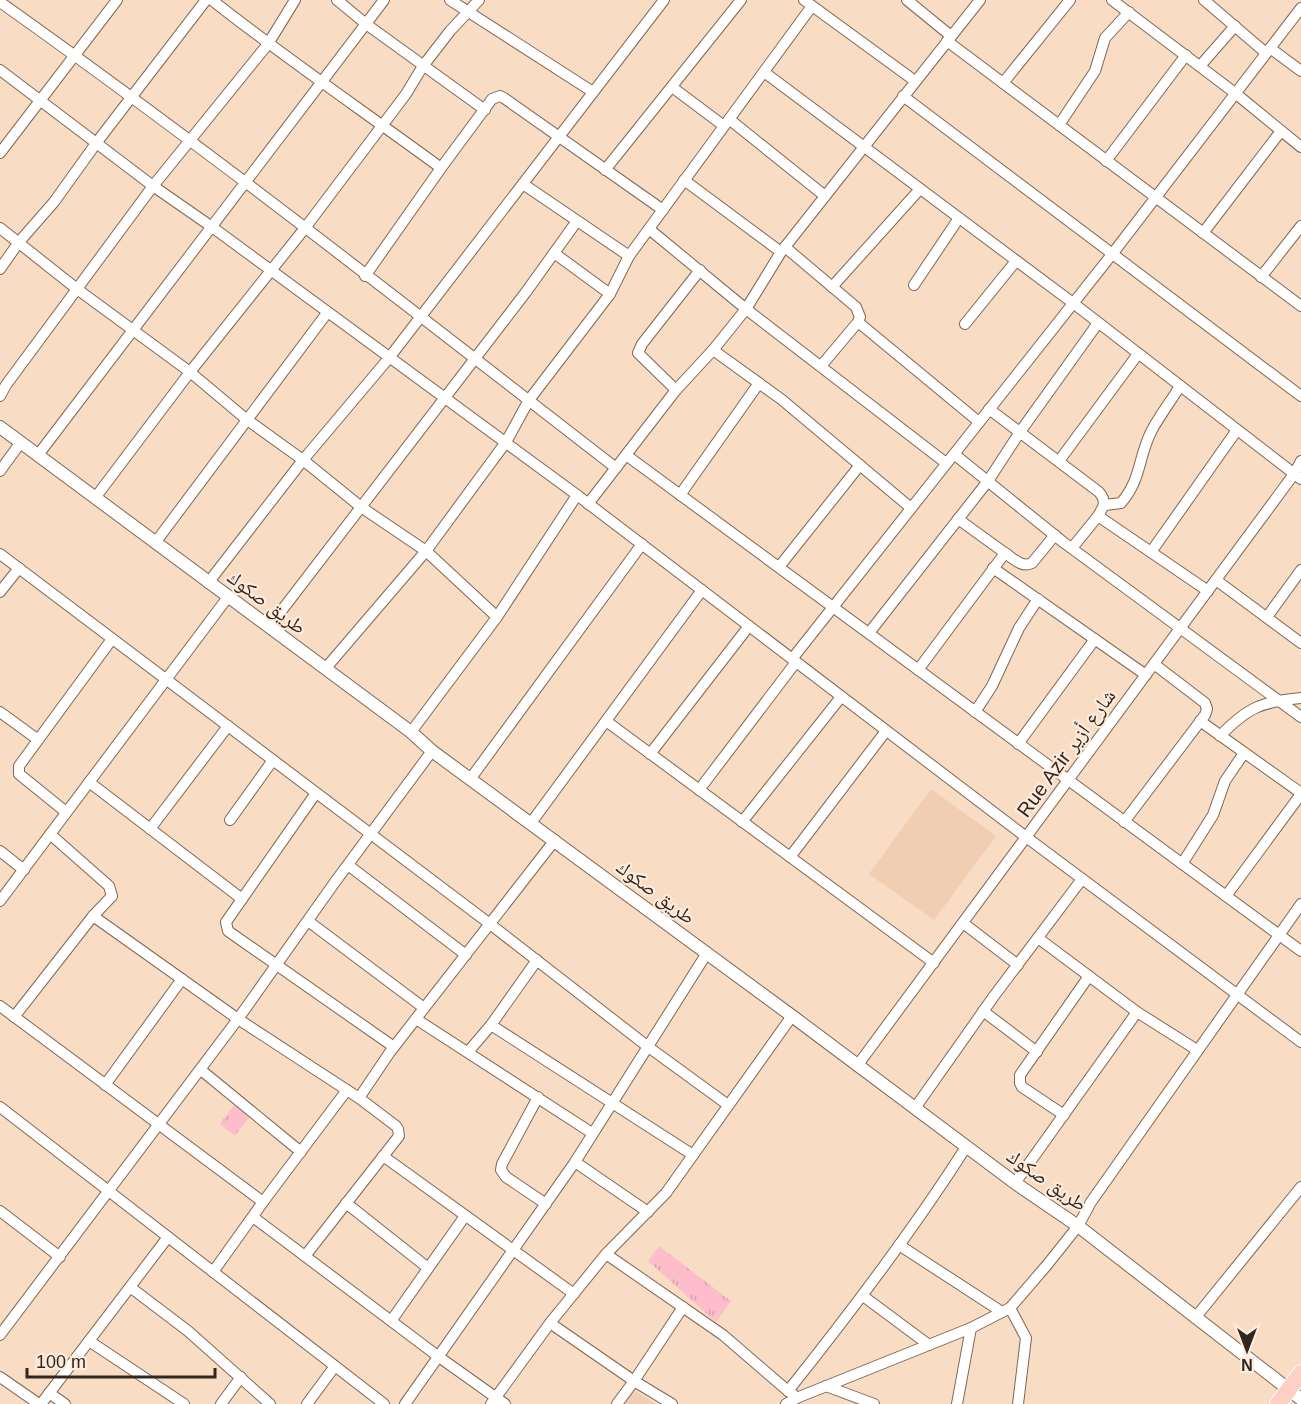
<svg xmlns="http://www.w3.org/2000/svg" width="1301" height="1404" font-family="Arial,'Noto Naskh Arabic',sans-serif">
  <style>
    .built { fill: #f1ceb1 }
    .grass { fill: url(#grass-tufts) }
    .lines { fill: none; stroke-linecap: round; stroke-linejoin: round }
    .minor-casing { stroke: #806752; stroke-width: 12 }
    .tertiary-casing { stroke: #806752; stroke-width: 14 }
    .trunk-casing { stroke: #fff; stroke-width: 18 }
    .minor { stroke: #fff; stroke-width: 10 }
    .tertiary { stroke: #fff; stroke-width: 12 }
    .trunk { stroke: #fecfc4; stroke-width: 16 }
    .labels { text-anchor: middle; stroke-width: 4.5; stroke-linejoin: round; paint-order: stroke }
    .street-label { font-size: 20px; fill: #31271e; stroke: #fdebdd }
  </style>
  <defs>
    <pattern id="grass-tufts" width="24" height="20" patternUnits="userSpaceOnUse" patternTransform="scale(1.5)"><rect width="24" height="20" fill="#fdbdca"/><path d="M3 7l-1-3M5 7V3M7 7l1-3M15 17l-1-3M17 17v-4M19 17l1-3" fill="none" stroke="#d9a2ad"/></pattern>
  </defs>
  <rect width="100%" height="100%" fill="#f8dcc4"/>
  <!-- built -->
  <g class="built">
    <polygon points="931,789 996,836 934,920 869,874"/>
    <polygon points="632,1389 656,1404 621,1404"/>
  </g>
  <!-- grass -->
  <g class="grass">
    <polygon points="234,1105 250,1116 235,1136 220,1124"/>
    <polygon points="659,1246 731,1301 716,1322 648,1261"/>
  </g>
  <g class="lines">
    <!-- minor casing -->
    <g class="minor-casing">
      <g id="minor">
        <path d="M212 0C286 59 365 112 441 168"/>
        <polyline points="337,0 366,24 485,110"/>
        <polyline points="450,0 593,92"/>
        <polyline points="804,0 915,81"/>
        <polyline points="907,0 951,36"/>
        <polyline points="1112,0 1235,93 1301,147"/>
        <polyline points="1204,0 1266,53"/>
        <path d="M0 2C210 151 412 310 616 468"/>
        <polyline points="947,41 1301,306"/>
        <polyline points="1270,48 1301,71"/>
        <polyline points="1200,66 1235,26"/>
        <polyline points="0,70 153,186 212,227 577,495"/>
        <polyline points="764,72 1073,303 1301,479"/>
        <polyline points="1003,83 1070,0"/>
        <polyline points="672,87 724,126"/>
        <polyline points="903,96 1301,396"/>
        <polyline points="729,119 825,196"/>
        <polyline points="1059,125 1095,71 1105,38 1129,12"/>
        <polyline points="0,153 117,0"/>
        <polyline points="1106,161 1186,55"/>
        <polyline points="605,170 741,0"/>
        <polyline points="684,180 781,252"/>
        <polyline points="523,184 629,256"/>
        <polyline points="0,228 77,289 190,372 246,419 303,460 361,507 426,551 497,617"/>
        <polyline points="649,229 746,309 946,463"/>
        <polyline points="1203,233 1281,131"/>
        <polyline points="785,247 856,307 860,317 858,322 821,366"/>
        <polyline points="554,253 610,294"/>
        <polyline points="0,269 19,242 54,202 97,142 206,0"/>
        <polyline points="365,276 441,168 492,99 500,96 504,98 663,210"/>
        <polyline points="1261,277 1301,226"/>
        <polyline points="914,285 959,218"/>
        <polyline points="832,287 920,189"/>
        <polyline points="858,322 979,422"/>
        <polyline points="965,324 1016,261"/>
        <polyline points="713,350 781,399 911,508"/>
        <polyline points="676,390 638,353 642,344 700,270"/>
        <polyline points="0,396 6,385 153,186 268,44 295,0"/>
        <path d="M989 409 1099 492C1107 502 1104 506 1098 516L1208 591"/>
        <polyline points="954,454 1063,542 1301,717"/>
        <polyline points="38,455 384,0"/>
        <polyline points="626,455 1301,951"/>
        <polyline points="1059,461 1138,354"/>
        <polyline points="0,471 21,442"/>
        <polyline points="680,495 759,383"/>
        <polyline points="95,498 190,372 305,228 406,94 423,66 450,31 479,0"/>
        <polyline points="588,504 676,390 713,350 746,309 781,252 980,0"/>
        <path d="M1105 505 1121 503C1142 479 1138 456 1152 430 1160 415 1171 401 1180 386"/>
        <polyline points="155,543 327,313"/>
        <polyline points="1072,548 1098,516"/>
        <polyline points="1151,552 1237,430"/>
        <path d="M1005 553C1014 559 1022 568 1032 563L1055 535"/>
        <polyline points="0,554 490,924 647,1046 728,1105"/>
        <polyline points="779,567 860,465"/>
        <polyline points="993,568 1146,675"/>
        <polyline points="1216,580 1301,643"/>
        <polyline points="208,583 303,460 389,358 664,0"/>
        <polyline points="0,592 19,568"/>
        <polyline points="1267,617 1301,570"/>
        <polyline points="269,627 526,292 577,221"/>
        <polyline points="869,633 988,481 1020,432 1098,323"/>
        <polyline points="792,659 1113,253 1301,8"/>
        <polyline points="325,669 426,551 506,442 529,400 610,294 629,256 812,6"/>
        <polyline points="918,670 1005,553 958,519"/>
        <polyline points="0,712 37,739"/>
        <polyline points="975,712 992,686 1019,628 1038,599"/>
        <polyline points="606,721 934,963"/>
        <polyline points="1200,721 1301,793"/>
        <polyline points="411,732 497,617 577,495 1026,837 1301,1042"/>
        <path d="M1220 736C1248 707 1261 702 1301 698"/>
        <polyline points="1018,744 1095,639"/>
        <polyline points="650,754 749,626"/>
        <polyline points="471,778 642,544"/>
        <polyline points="89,782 242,899"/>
        <polyline points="699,790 796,662"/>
        <polyline points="316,793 226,922 228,931 394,1047"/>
        <polyline points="66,812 19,774 19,766 112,639"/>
        <polyline points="230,820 273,760"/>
        <polyline points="742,822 841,697"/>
        <polyline points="1124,822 1205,715 1207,709 1205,703 1154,664"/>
        <polyline points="531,823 702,590"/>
        <polyline points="150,829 228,726"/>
        <polyline points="0,851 24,870"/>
        <polyline points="790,857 886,731"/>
        <polyline points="1182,864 1213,815 1225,781 1244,753"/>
        <polyline points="348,865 466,955"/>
        <polyline points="1226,896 1301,794"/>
        <polyline points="0,901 228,597"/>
        <polyline points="93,916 238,1019 359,1098 390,1052 555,840"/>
        <polyline points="308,921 424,1008"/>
        <polyline points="963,923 1018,965"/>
        <polyline points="1038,938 1137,1012"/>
        <polyline points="0,1006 263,1202"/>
        <polyline points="983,1011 1037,1052"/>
        <polyline points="14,1017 93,916 112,896 109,886 50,834"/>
        <polyline points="416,1019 592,1133"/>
        <polyline points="491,1025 693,1155"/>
        <polyline points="468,1052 491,1025 537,960"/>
        <polyline points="857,1066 1294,474 1301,461"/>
        <polyline points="201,1070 301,1152"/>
        <polyline points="105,1085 182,979"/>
        <polyline points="538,1097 502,1164 501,1170 506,1177 546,1204"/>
        <polyline points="0,1107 384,1404"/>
        <polyline points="915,1108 994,996 1082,879"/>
        <polyline points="1064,1115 1022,1087 1020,1083 1020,1075 1089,976"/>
        <polyline points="383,1156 574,1294"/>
        <polyline points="575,1162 648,1212"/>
        <polyline points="1015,1183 1137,1012 1197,1050"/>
        <polyline points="346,1203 428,1268"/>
        <polyline points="0,1211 60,1257"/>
        <polyline points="253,1217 439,1357 505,1404"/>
        <polyline points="899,1245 1002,1312"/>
        <polyline points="305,1256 399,1136 398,1129 396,1126 359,1098"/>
        <polyline points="213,1272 263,1202 347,1090"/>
        <polyline points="130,1287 188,1331 270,1404"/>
        <polyline points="863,1296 929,1345"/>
        <polyline points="1010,1308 1026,1338 1018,1404"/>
        <polyline points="1195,1318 1301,1187"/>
        <polyline points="391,1321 465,1216"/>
        <polyline points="550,1323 634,1381 683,1307"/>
        <polyline points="0,1335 238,1019 335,882 432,751"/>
        <polyline points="89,1341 184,1404"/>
        <polyline points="0,1377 39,1404"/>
        <polyline points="826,1386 874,1404"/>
        <polyline points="788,1391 723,1335 606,1254 666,1193 792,1016"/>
        <polyline points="49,1393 65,1404"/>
        <path d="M793 1394 788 1391C851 1312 912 1232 966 1147"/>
        <polyline points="41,1404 168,1237"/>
        <polyline points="221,1404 241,1377"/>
        <polyline points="307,1404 335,1366"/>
        <polyline points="405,1404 575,1162 707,953"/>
        <polyline points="491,1404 550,1323 606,1254"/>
        <polyline points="617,1404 634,1381 672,1404"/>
        <polyline points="786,1404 799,1397 971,1328 1010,1308 1047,1265 1078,1226 1091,1202 1301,904"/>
        <polyline points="957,1404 971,1328"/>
      </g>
    </g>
    <!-- tertiary casing -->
    <g class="tertiary-casing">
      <polyline id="tertiary" points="0,427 411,732 432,751 792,1016 1015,1183 1078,1226 1301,1399"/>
    </g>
    <!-- trunk casing -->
    <g class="trunk-casing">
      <polyline id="trunk" points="1278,1404 1301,1373"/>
    </g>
    <!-- minor -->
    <use href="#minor" class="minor"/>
    <!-- tertiary -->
    <use href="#tertiary" class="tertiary"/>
    <!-- trunk -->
    <use href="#trunk" class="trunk"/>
  </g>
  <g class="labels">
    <!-- street labels -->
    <g class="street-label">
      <text transform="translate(267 602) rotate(37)" y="7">طريق صكوك</text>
      <text transform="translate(1066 753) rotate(-54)" y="7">Rue Azir شارع أزير</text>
      <text transform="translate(656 892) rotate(37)" y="7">طريق صكوك</text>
      <text transform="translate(1047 1180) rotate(35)" y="7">طريق صكوك</text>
    </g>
  </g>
  <!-- north arrow -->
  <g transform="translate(1247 1350) rotate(180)" stroke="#fdebdd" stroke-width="4.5" paint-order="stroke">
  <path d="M0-4.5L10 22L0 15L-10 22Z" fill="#31271e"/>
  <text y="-9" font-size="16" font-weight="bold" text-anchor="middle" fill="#31271e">N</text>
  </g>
  <!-- scale -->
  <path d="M27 1368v9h188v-9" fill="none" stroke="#31271e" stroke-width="3"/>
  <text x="36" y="1368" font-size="18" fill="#31271e" stroke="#fdebdd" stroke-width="4.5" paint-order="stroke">100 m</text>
</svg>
